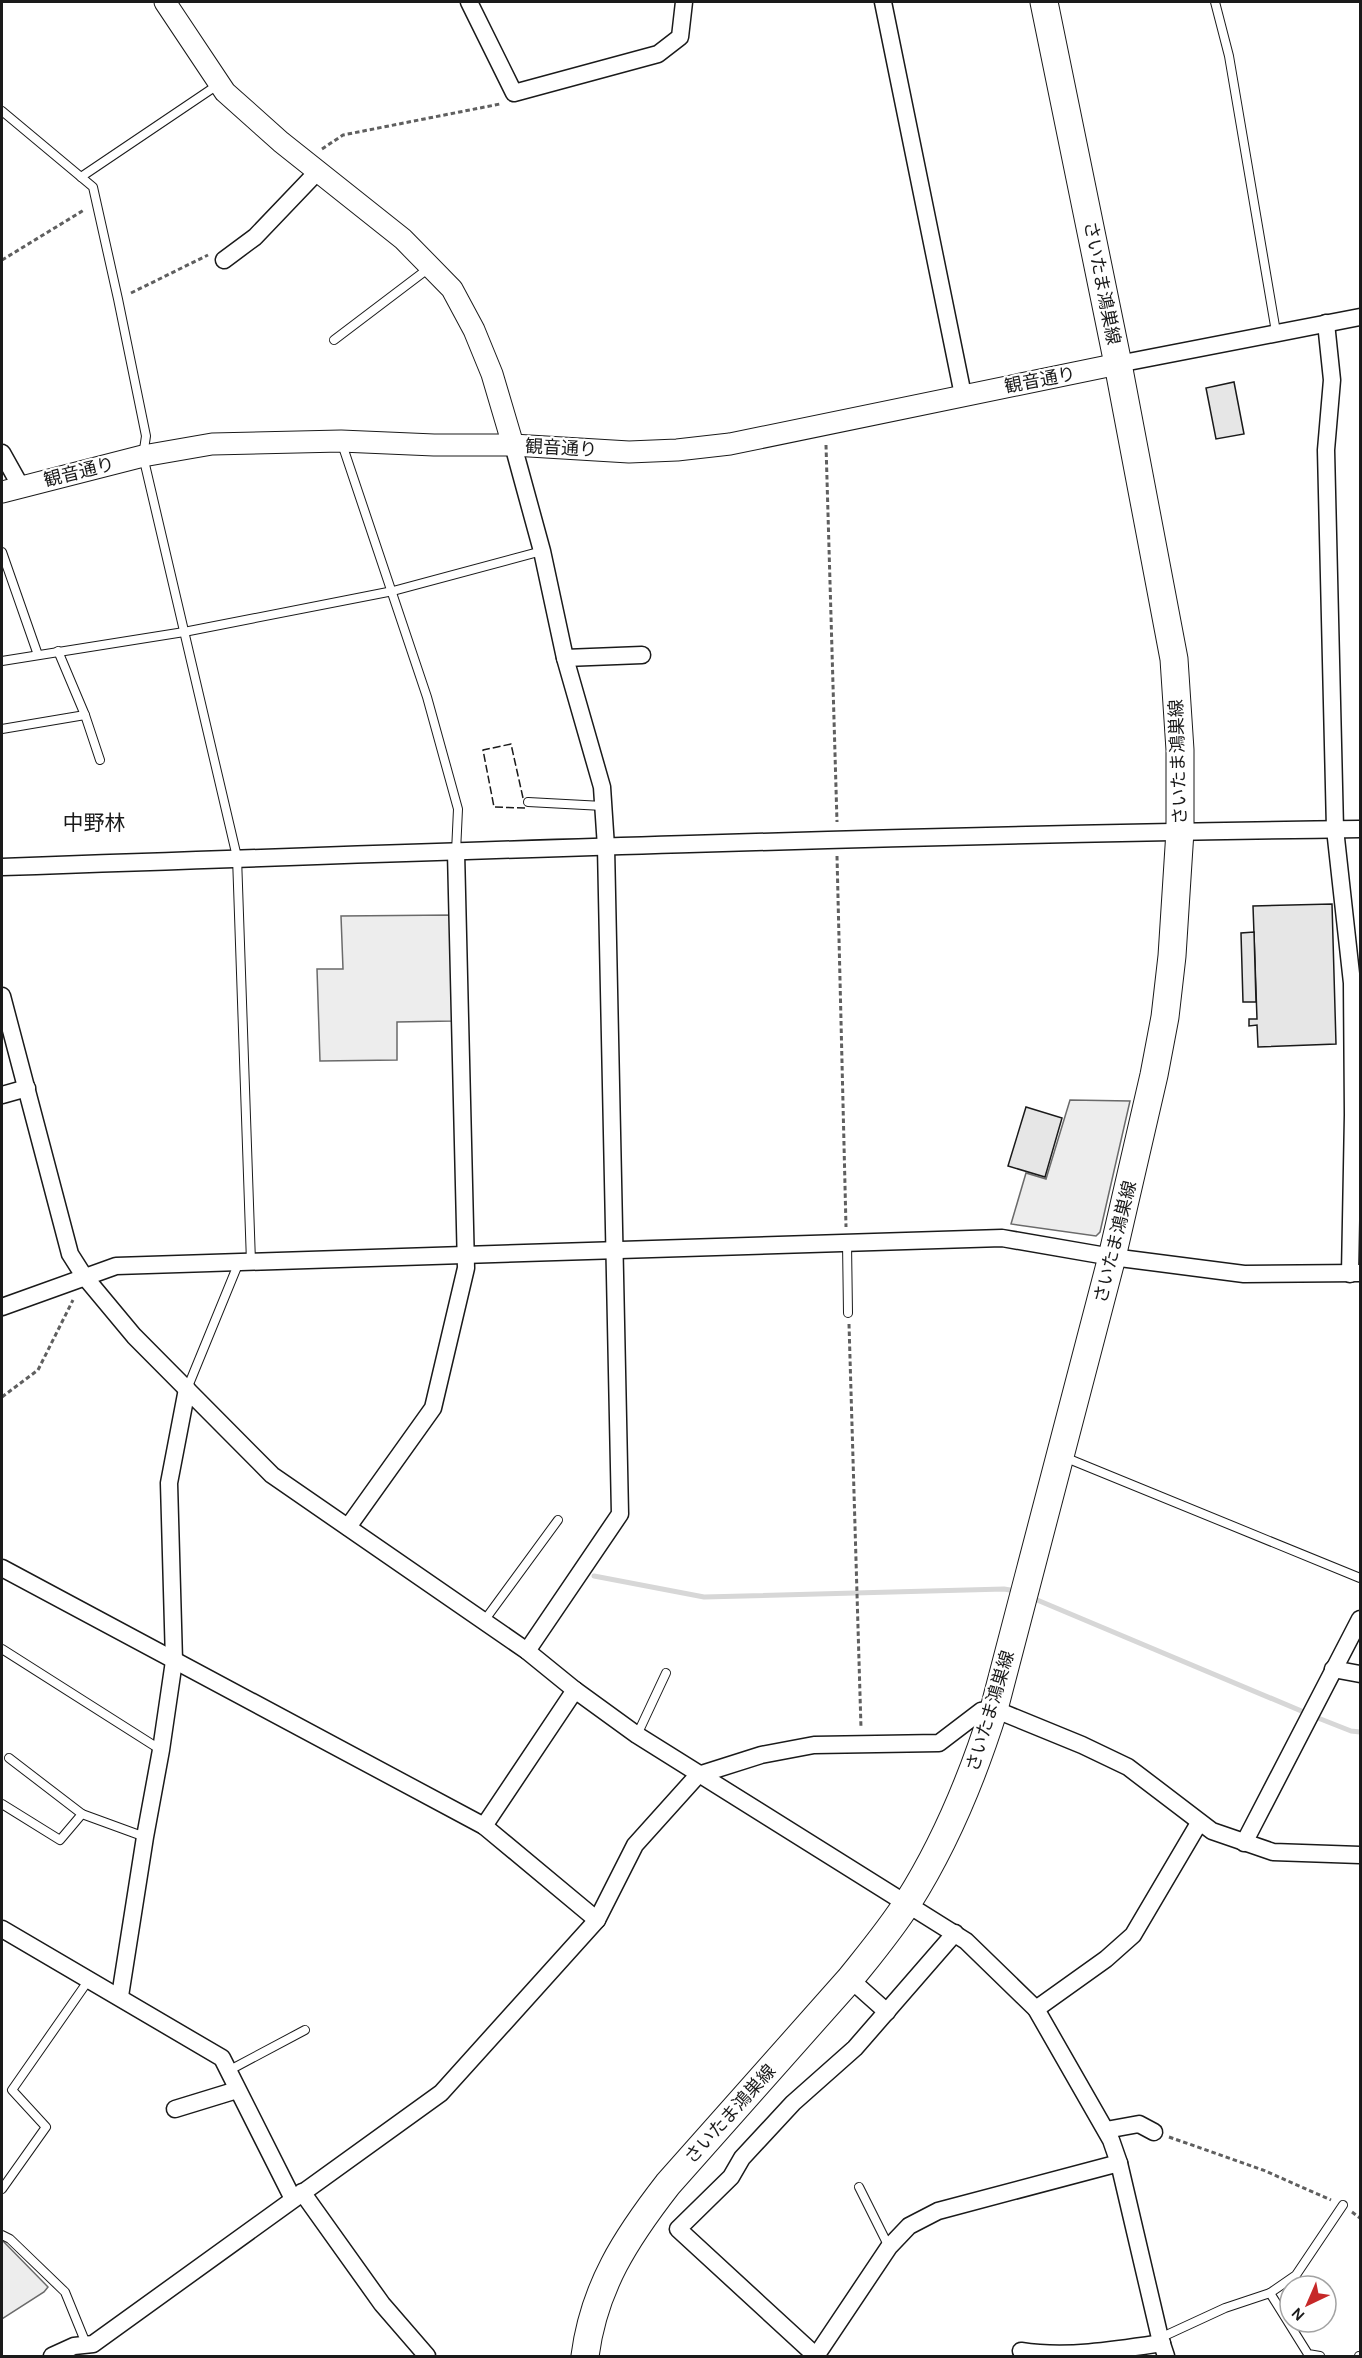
<svg xmlns="http://www.w3.org/2000/svg" width="1362" height="2358" font-family="Karla,'Noto Sans JP',sans-serif">
  <style>
    .built { fill: #ededed; stroke: #6a6a6a; stroke-width: 1.5 }
    .lines { fill: none; stroke-linecap: round; stroke-linejoin: round }
    .stream { stroke: #d7d7d7; stroke-width: 5 }
    .building { fill: #e6e6e6; stroke: #1a1a1a; stroke-width: 1.5 }
    .service-casing { stroke: #1a1a1a; stroke-width: 10 }
    .minor-casing { stroke: #1a1a1a; stroke-width: 19 }
    .tertiary-casing { stroke: #1a1a1a; stroke-width: 23 }
    .primary-casing { stroke: #1a1a1a; stroke-width: 29 }
    .path { stroke: #5f5f5f; stroke-width: 3; stroke-dasharray: 4.5 3; stroke-linecap: butt }
    .service { stroke: #fff; stroke-width: 8 }
    .minor { stroke: #fff; stroke-width: 16 }
    .tertiary { stroke: #fff; stroke-width: 21 }
    .primary { stroke: #fff; stroke-width: 27 }
    .fence { stroke: #1a1a1a; stroke-width: 1.5; stroke-dasharray: 8 3; stroke-linecap: butt }
    .labels { text-anchor: middle; stroke-width: 4.5; stroke-linejoin: round; paint-order: stroke }
    .street-label { font-size: 18px; fill: #1a1a1a; stroke: #fff }
    .quarter-label { font-size: 21px; fill: #1a1a1a; stroke: #fff }
  </style>
  <rect width="100%" height="100%" fill="#fff"/>
  <!-- built -->
  <g class="built">
    <polygon points="453,915 452,1021 397,1022 397,1060 320,1061 317,969 343,969 341,916"/>
    <polygon points="1070,1100 1130,1101 1100,1232 1096,1236 1011,1224 1026,1173 1046,1179"/>
    <polygon points="2,2240 48,2287 44,2292 2,2319"/>
  </g>
  <g class="lines">
    <!-- stream -->
    <g class="stream">
      <polyline points="594,1576 704,1597 1004,1589 1016,1591"/>
      <polyline points="1030,1597 1318,1718 1351,1731 1360,1732"/>
    </g>
  </g>
  <!-- building -->
  <g class="building">
    <polygon points="1234,382 1244,434 1216,439 1206,388"/>
    <polygon points="1332,904 1336,1044 1258,1047 1257,1025 1249,1026 1249,1019 1257,1019 1253,906"/>
    <polygon points="1254,932 1256,1002 1243,1002 1241,933"/>
    <polygon points="1026,1107 1062,1118 1045,1177 1008,1166"/>
  </g>
  <g class="lines">
    <!-- service casing -->
    <g class="service-casing">
      <g id="service">
        <polyline points="1215,2 1229,56 1276,332"/>
        <polyline points="2,111 93,187 118,299 146,436 143,456 237,857 251,1262"/>
        <polyline points="81,177 219,84"/>
        <polyline points="334,340 429,268"/>
        <polyline points="341,441 427,697 458,809 456,852"/>
        <polyline points="2,552 38,655"/>
        <polyline points="58,651 85,715 100,760"/>
        <polyline points="2,661 184,632 393,591 542,551"/>
        <polyline points="2,729 85,715"/>
        <polyline points="528,802 603,806"/>
        <polyline points="847,1243 848,1313"/>
        <polyline points="187,1389 239,1262"/>
        <polyline points="1064,1457 1360,1578"/>
        <polyline points="484,1621 558,1520"/>
        <polyline points="2,1649 161,1750"/>
        <polyline points="637,1735 666,1673"/>
        <polyline points="9,1758 82,1814"/>
        <polyline points="2,1804 60,1840 82,1814 145,1837"/>
        <polyline points="228,2071 305,2030"/>
        <polyline points="859,2187 889,2247"/>
        <polyline points="2,2189 46,2127 12,2090 88,1981"/>
        <polyline points="2,2235 10,2239 65,2292 87,2346"/>
        <polyline points="1270,2293 1296,2275 1343,2205"/>
        <polyline points="1160,2338 1225,2308 1270,2293 1308,2354 1320,2356"/>
        <polyline points="1359,2356 1360,2356"/>
      </g>
    </g>
    <!-- minor casing -->
    <g class="minor-casing">
      <g id="minor">
        <polyline points="469,2 514,93 658,54 680,37 684,2"/>
        <polyline points="883,2 963,395"/>
        <polyline points="224,260 255,237 319,170"/>
        <polyline points="1326,323 1332,380 1326,450 1335,829 1352,983 1353,1115 1350,1274"/>
        <polyline points="1118,364 1360,317"/>
        <polyline points="513,445 542,551 565,658 602,787 606,847 620,1514 527,1651"/>
        <polyline points="2,453 21,487"/>
        <polyline points="565,658 642,655"/>
        <path d="M2 867C454 851 907 835 1360 829"/>
        <polyline points="2,996 70,1254 84,1276 134,1336 272,1475 527,1651 575,1690 637,1735 966,1941 1036,2009 1111,2140 1119,2163 1160,2338 1166,2356"/>
        <polyline points="2,1095 27,1088"/>
        <polyline points="2,1307 116,1266 1002,1238 1112,1257 1244,1274 1360,1273"/>
        <polyline points="348,1527 433,1408 466,1268 456,852"/>
        <polyline points="2,1568 484,1826 597,1920"/>
        <polyline points="1333,1669 1360,1674"/>
        <polyline points="484,1826 575,1690"/>
        <polyline points="1244,1843 1360,1619"/>
        <polyline points="2,1929 222,2058 293,2199"/>
        <polyline points="850,1979 887,2012"/>
        <polyline points="120,1996 145,1837 161,1750 174,1661 169,1483 187,1389"/>
        <polyline points="1036,2009 1106,1959 1133,1935 1199,1823"/>
        <polyline points="175,2109 237,2090"/>
        <polyline points="1106,2130 1139,2124 1154,2132"/>
        <polyline points="302,2192 382,2304 427,2356"/>
        <path d="M1021 2351C1067 2358 1116 2350 1162 2343"/>
        <polyline points="52,2356 74,2346 93,2344 441,2093 597,1920 635,1845 698,1775 761,1755 814,1745 939,1743 981,1711 994,1709 1082,1745 1128,1767 1212,1831 1273,1852 1360,1855"/>
        <polyline points="816,2356 678,2229 731,2177 742,2158 793,2103 855,2048 955,1933"/>
        <polyline points="816,2356 889,2247 909,2226 938,2211 1119,2163"/>
      </g>
    </g>
    <!-- tertiary casing -->
    <g class="tertiary-casing">
      <g id="tertiary">
        <polyline points="165,2 225,92 281,142 403,239 452,289 474,330 492,374 513,445"/>
        <polyline points="2,492 143,456 212,444 341,441 434,445 513,445 629,452 677,450 730,444 1118,364"/>
      </g>
    </g>
    <!-- primary casing -->
    <g class="primary-casing">
      <path id="primary" d="M585 2356C594 2287 626 2238 668 2184L850 1979C870 1954 891 1929 908 1902 946 1842 973 1776 994 1709L1112 1257 1154 1075 1165 1017 1172 956 1180 831V750L1174 659 1118 364 1044 2"/>
    </g>
    <!-- path -->
    <g class="path">
      <polyline points="322,149 343,135 500,104"/>
      <polyline points="2,260 84,210"/>
      <polyline points="131,293 208,255"/>
      <polyline points="826,445 837,822"/>
      <polyline points="837,856 846,1227"/>
      <polyline points="849,1324 861,1728"/>
      <polyline points="2,1397 38,1370 73,1300"/>
      <polyline points="1169,2137 1263,2170 1331,2200"/>
      <polyline points="1352,2212 1360,2218"/>
    </g>
    <!-- service -->
    <use href="#service" class="service"/>
    <!-- minor -->
    <use href="#minor" class="minor"/>
    <!-- tertiary -->
    <use href="#tertiary" class="tertiary"/>
    <!-- primary -->
    <use href="#primary" class="primary"/>
    <!-- fence -->
    <polyline class="fence" points="523,798 511,744 483,750 494,807 525,808"/>
  </g>
  <g class="labels">
    <!-- street labels -->
    <g class="street-label">
      <text transform="translate(1102 283) rotate(79)" y="6">さいたま鴻巣線</text>
      <text transform="translate(1040 380) rotate(-11)" y="6">観音通り</text>
      <text transform="translate(561 448) rotate(3)" y="6">観音通り</text>
      <text transform="translate(79 472) rotate(-14)" y="6">観音通り</text>
      <text transform="translate(1178 762) rotate(-92)" y="6">さいたま鴻巣線</text>
      <text transform="translate(1115 1242) rotate(-76)" y="6">さいたま鴻巣線</text>
      <text transform="translate(990 1711) rotate(-73)" y="6">さいたま鴻巣線</text>
      <text transform="translate(730 2114) rotate(-48)" y="6">さいたま鴻巣線</text>
    </g>
    <!-- quarter labels -->
    <g class="quarter-label">
      <text x="94" y="830">中野林</text>
    </g>
  </g>
  <!-- border -->
  <rect width="1362" height="2358" fill="none" stroke="#1a1a1a" stroke-width="6"/>
  <!-- north arrow -->
  <g transform="translate(1308 2304) rotate(224)"><circle r="28" fill="#ffffff" stroke="#a3a3a3" stroke-width="1.5"/>
  <path d="M0-4.5L10 22L0 15L-10 22Z" fill="#c62828"/>
  <text y="-9" font-size="16" font-weight="bold" text-anchor="middle" fill="#1a1a1a">N</text>
  </g>
</svg>
